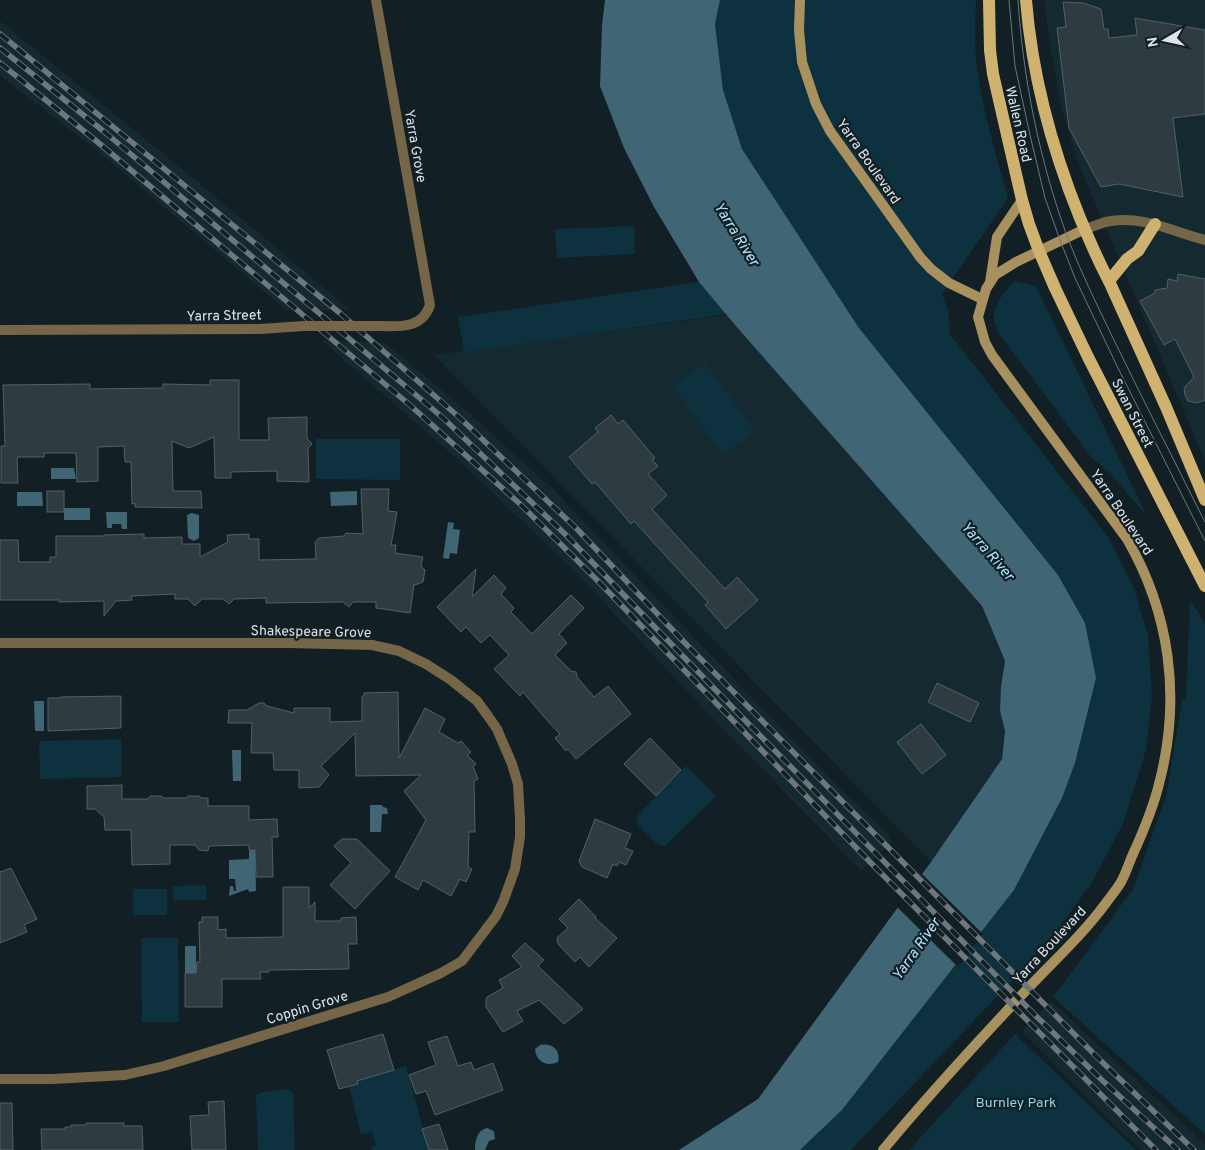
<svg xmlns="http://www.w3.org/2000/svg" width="1205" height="1150" font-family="Overpass,sans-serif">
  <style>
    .built { fill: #152931 }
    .green { fill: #0d313e }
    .water { fill: #406574 }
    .pier { fill: #121f24 }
    .building { fill: #2e3b41; stroke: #536167 }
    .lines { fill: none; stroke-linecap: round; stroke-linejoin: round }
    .street { stroke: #756647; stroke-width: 10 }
    .secondary { stroke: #a8915e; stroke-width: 10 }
    .primary { stroke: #cfb26f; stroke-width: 12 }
    .tram { stroke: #6d787d; stroke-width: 1 }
    .rail-casing { stroke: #6d787d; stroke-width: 5.5 }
    .rail { stroke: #121f24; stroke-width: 4; stroke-dasharray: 11; stroke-linecap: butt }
    .street-bridge { stroke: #756647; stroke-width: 10 }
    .labels { text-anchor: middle; stroke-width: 4.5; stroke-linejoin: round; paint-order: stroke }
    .street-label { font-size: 14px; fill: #dde5e9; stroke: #121f24 }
    .park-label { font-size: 14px; fill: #90d4f0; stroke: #121f24 }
    .water-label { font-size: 15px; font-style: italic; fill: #b1e7fd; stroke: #121f24 }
  </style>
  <rect width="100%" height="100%" fill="#121f24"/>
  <!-- built -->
  <g class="built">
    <polygon points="1044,0 1205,0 1205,461 1079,165 1062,110 1049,40"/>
    <polygon points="0,21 197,181 350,310 286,310 94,148 0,76"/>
    <polygon points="727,315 982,606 1005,661 1001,686 1000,711 1005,731 1002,759 931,862 434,355"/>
    <polygon points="322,341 384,342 460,405 553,489 712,656 834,782 888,834 891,843 861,871 703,708 574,571 456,458"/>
    <polygon points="1051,1001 1205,1144 1205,1150 1141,1150 1093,1104 1022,1031"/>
  </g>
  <!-- green -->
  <g class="green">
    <path d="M720 0H976C975 25 974 49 978 74 984 116 997 157 1008 198L942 294 948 310 950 334 1108 537 1134 588 1148 636 1152 697 1146 750 1123 824 1091 884 1048 943 851 1150H800L842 1110 1014 890 1062 798 1075 763 1096 678 1058 575 859 328 742 149 723 91 715 24Z"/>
    <polygon points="634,226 635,254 557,258 555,229"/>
    <path d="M1015 281 1036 286 1147 516 1109 472 1090 456 999 334C997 330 995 324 994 319 993 304 1006 290 1015 281Z"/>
    <polygon points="699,282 727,314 464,352 458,317"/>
    <polygon points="705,363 755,431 722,454 673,386"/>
    <polygon points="316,439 400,439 400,480 316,479"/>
    <polygon points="1190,600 1205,623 1205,1134 1053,997 1133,889 1166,796 1182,700 1186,698"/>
    <polygon points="121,739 122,777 40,779 39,741"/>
    <polygon points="686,766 716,796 665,846 658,845 637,824 637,816"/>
    <polygon points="206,885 207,900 173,900 173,886"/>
    <rect x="133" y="889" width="34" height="26"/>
    <polygon points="141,938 178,938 179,1022 142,1022"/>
    <polygon points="1015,1034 1136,1150 909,1150"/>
    <polygon points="406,1066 429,1150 372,1150 371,1148 376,1145 372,1132 361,1134 349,1087 358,1084 357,1081"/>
    <polygon points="288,1089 293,1093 295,1150 258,1150 256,1096 261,1092"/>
  </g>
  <!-- water -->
  <g class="water">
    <polygon points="605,0 720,0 715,24 723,90 742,149 859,328 1058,575 1085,623 1096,678 1075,763 1062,798 1014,890 842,1110 800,1150 679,1150 758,1099 931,862 1002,759 1005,731 1000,711 1001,686 1005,661 982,606 735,325 699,282 654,207 624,148 600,86 602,25"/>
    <polygon points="51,468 74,468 76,479 51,479"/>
    <polygon points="357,491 357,505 331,506 330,492"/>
    <polygon points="17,492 42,492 43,506 17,506"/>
    <rect x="64" y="508" width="26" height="12"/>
    <polygon points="106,512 127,512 127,529 122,529 121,524 112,524 112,528 107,528"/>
    <polygon points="192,513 199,515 199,538 194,541 188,538 187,515"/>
    <polygon points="448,522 454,523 453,529 460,530 457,554 450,553 449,559 443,558"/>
    <polygon points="34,701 44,701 44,731 35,731"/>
    <polygon points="232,750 241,750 241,781 233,781"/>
    <polygon points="370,805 382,805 383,807 387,808 388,814 382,814 381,832 370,832"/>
    <polygon points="249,850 255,850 256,891 249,892 248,889 229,896 230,886 233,886 234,891 236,891 235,879 229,879 229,860 249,859"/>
    <rect x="185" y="946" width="11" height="27"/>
    <path d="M540 1045C551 1043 561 1049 558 1062 547 1067 536 1062 535 1049Z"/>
    <path d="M487 1128 494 1131 495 1139 489 1141 485 1150H475C475 1141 477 1130 487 1128Z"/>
  </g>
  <!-- pier -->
  <polygon class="pier" points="921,873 983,934 958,967 896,906"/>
  <!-- building -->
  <g class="building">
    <polygon points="1063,2 1083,3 1101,9 1104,29 1108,29 1109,38 1137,35 1135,18 1205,30 1205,114 1173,118 1183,197 1119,184 1101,187 1069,128 1057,28 1066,27"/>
    <polygon points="1178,274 1205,279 1205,400 1197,403 1188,401 1185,395 1184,388 1194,377 1175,339 1164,345 1140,301 1155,293 1155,290 1167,288 1168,279 1177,281"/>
    <polygon points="210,380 239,380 239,440 269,440 268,418 307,417 307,438 312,444 308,448 309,482 277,481 277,471 231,472 231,478 215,478 214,437 189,448 172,441 173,491 201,491 202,508 135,507 135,503 132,504 131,462 125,462 124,446 98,447 98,481 77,482 76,453 44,453 44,457 17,457 18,483 1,483 1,446 5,446 3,385 90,384 90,389 163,388 163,384 210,385"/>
    <polygon points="611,415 618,424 623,420 655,458 652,460 658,466 648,474 667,495 652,509 725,589 737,577 758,600 726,629 705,605 708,602 634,521 631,524 595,482 592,484 569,457 598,432 595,428"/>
    <polygon points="361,489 389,489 388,511 397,512 391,545 396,545 395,553 423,557 421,566 425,570 423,582 415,585 414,584 410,613 376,608 376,602 353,602 349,607 343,602 266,603 266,598 234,599 229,604 223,599 202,599 195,606 188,599 175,599 175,594 131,596 132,600 116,601 104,616 104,601 59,602 59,600 0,600 0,540 18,540 19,562 50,562 50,557 56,557 56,536 104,536 104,535 144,534 144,538 182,537 182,544 200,544 200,557 228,542 227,535 249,534 249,539 259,539 259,560 316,559 315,542 319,538 344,536 346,533 363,534"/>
    <rect x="47" y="491" width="17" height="21"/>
    <polygon points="476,569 472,597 494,575 506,588 501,594 514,608 511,612 532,634 571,595 584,608 559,634 567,643 555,655 571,671 576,672 577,677 594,697 608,686 631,714 576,759 568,749 566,751 555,738 560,734 546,719 523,692 520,696 494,669 509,655 490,635 481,643 466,627 461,632 437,607"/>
    <polygon points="937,683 979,703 970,722 928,702"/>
    <polygon points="398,692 399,758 425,708 445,719 439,732 458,743 461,741 471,752 467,755 476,764 473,766 478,779 474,781 475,832 469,832 468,867 472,869 466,882 460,879 451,896 423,880 418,890 395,877 426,820 404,791 421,775 356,776 355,733 321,766 329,775 319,787 299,788 299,770 274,770 273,753 251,753 252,723 228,723 229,710 247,710 259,703 264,703 267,706 294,713 294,708 330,708 330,722 362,721 362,696 364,696 364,693"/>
    <polygon points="121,696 121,728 48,731 48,698 61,698 61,697"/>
    <polygon points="921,724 946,755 922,774 897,742"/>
    <polygon points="650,738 681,770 656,796 624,764"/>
    <polygon points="122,785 122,799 148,799 150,796 161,796 164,798 186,798 188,796 199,796 201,798 208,798 208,806 249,806 249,820 277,819 278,837 272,837 273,877 256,877 255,850 249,850 249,845 209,846 208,851 199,850 195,845 170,845 170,864 132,865 131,830 105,830 104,817 95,809 87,809 87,786"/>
    <polygon points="595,819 631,834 625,848 633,851 626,865 619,862 617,866 613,864 607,878 582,867 579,861"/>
    <polygon points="342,839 357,839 390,871 355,909 330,885 351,863 334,846"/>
    <polygon points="11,868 37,919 24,925 27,932 0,943 0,872"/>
    <polygon points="283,887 309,887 309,908 315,902 315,921 341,921 341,918 356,917 357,944 348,944 349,969 269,970 269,972 260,972 261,979 222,979 222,1007 185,1007 185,973 196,973 197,962 200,962 199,922 202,922 202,917 218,917 218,930 226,929 226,938 283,937"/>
    <polygon points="579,899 596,917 595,918 617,938 589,967 580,957 575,962 558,944 557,938 568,928 559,919"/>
    <polygon points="525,943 544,960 538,966 583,1009 564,1024 539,1000 517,1011 523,1021 503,1032 486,1007 486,1000 487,997 503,988 499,980 522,967 512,956"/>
    <polygon points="383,1034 394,1070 357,1081 358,1084 339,1089 327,1050"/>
    <polygon points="447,1036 458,1066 471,1062 474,1070 493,1063 503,1090 435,1115 426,1091 416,1094 409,1075 436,1065 428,1042"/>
    <polygon points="224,1101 226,1150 192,1150 190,1116 209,1115 208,1102"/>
    <polygon points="0,1103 12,1103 13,1150 0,1150"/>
    <polygon points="86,1123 124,1123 124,1126 142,1126 143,1150 42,1150 41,1129 65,1129 65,1127 71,1127 71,1125 86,1125"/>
    <polygon points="439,1124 448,1150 429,1150 422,1129"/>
  </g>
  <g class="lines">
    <!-- street -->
    <g class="street">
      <path d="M1085 229C1093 227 1102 222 1111 221 1144 216 1174 232 1205 240"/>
      <path d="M367 326C391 325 421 333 430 305L376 0"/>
      <polyline points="0,330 260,329 304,326"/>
      <polyline points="0,643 289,643 372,645 399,651 426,664 451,680 477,701 488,716 497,729 512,764 518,784 520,819 520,837 515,869 503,902 496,916 462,961 441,973 388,997 164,1066 125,1075 53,1079 0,1079"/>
    </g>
    <!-- secondary -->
    <g class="secondary">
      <polyline points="800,0 799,30 802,62 816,104 830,131 920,257 931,269 949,283 982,299"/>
      <polyline points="990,282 997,237 1022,200"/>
      <path d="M883 1150C931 1092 981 1038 1032 984 1058 957 1083 934 1106 903 1111 896 1117 889 1121 882 1126 873 1129 863 1133 854 1144 830 1154 806 1160 780 1181 697 1170 613 1127 539L992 355 985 342 978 317 986 289 995 275 1016 262 1085 229"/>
    </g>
    <!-- primary -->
    <g class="primary">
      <polyline points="989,0 990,50 993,74 1022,200 1029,224 1039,251 1055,288 1088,357 1205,586"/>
      <path d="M1026 0C1032 75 1052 149 1080 218 1089 239 1098 261 1109 281L1166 407 1205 500"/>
      <polyline points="1109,281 1127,259 1138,251 1155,224"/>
    </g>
    <!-- tram -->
    <g class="tram">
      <polyline points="1009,0 1015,66 1030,135 1045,198 1060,240 1075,278 1118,368 1205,541"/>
      <path d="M1018 0C1023 79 1040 162 1067 236 1080 270 1096 303 1112 336 1142 398 1174 460 1205 522"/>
    </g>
    <!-- rail casing -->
    <g class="rail-casing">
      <g id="rail">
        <polyline points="0,34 341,314 460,418 577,529 684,642 805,764 1100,1060 1194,1150"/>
        <polyline points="0,48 107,134 442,417 566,535 733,708 1036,1016 1103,1081 1178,1150"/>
        <polyline points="0,63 100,144 411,406 520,504 595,578 870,862 1156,1150"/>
      </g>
    </g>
    <!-- rail -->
    <use href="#rail" class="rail"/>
    <!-- street-bridge -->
    <polyline class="street-bridge" points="304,326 367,326"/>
  </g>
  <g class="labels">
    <!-- street labels -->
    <g class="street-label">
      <text transform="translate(1019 124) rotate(77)" y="5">Wallen Road</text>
      <text transform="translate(416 146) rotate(80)" y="5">Yarra Grove</text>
      <text transform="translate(869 161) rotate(55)" y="5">Yarra Boulevard</text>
      <text transform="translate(224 315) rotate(-1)" y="5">Yarra Street</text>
      <text transform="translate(1133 413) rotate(63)" y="5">Swan Street</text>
      <text transform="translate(1122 512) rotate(56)" y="5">Yarra Boulevard</text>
      <text transform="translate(311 631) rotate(1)" y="5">Shakespeare Grove</text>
      <text transform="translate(1049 945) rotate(-47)" y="5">Yarra Boulevard</text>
      <text transform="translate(307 1007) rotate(-17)" y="5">Coppin Grove</text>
    </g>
    <!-- park labels -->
    <g class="park-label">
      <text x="1016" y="1107">Burnley Park</text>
    </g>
    <!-- water labels -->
    <g class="water-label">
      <text transform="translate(737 234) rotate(58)" y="5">Yarra River</text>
      <text transform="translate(988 551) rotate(49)" y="5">Yarra River</text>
      <text transform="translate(916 949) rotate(-55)" y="5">Yarra River</text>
    </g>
  </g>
  <!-- north arrow -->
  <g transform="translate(1165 40) rotate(261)" stroke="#121f24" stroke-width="4" paint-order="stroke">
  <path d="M0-4L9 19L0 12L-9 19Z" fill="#dde5e9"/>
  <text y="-8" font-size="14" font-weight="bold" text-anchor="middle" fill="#dde5e9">N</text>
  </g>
</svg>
